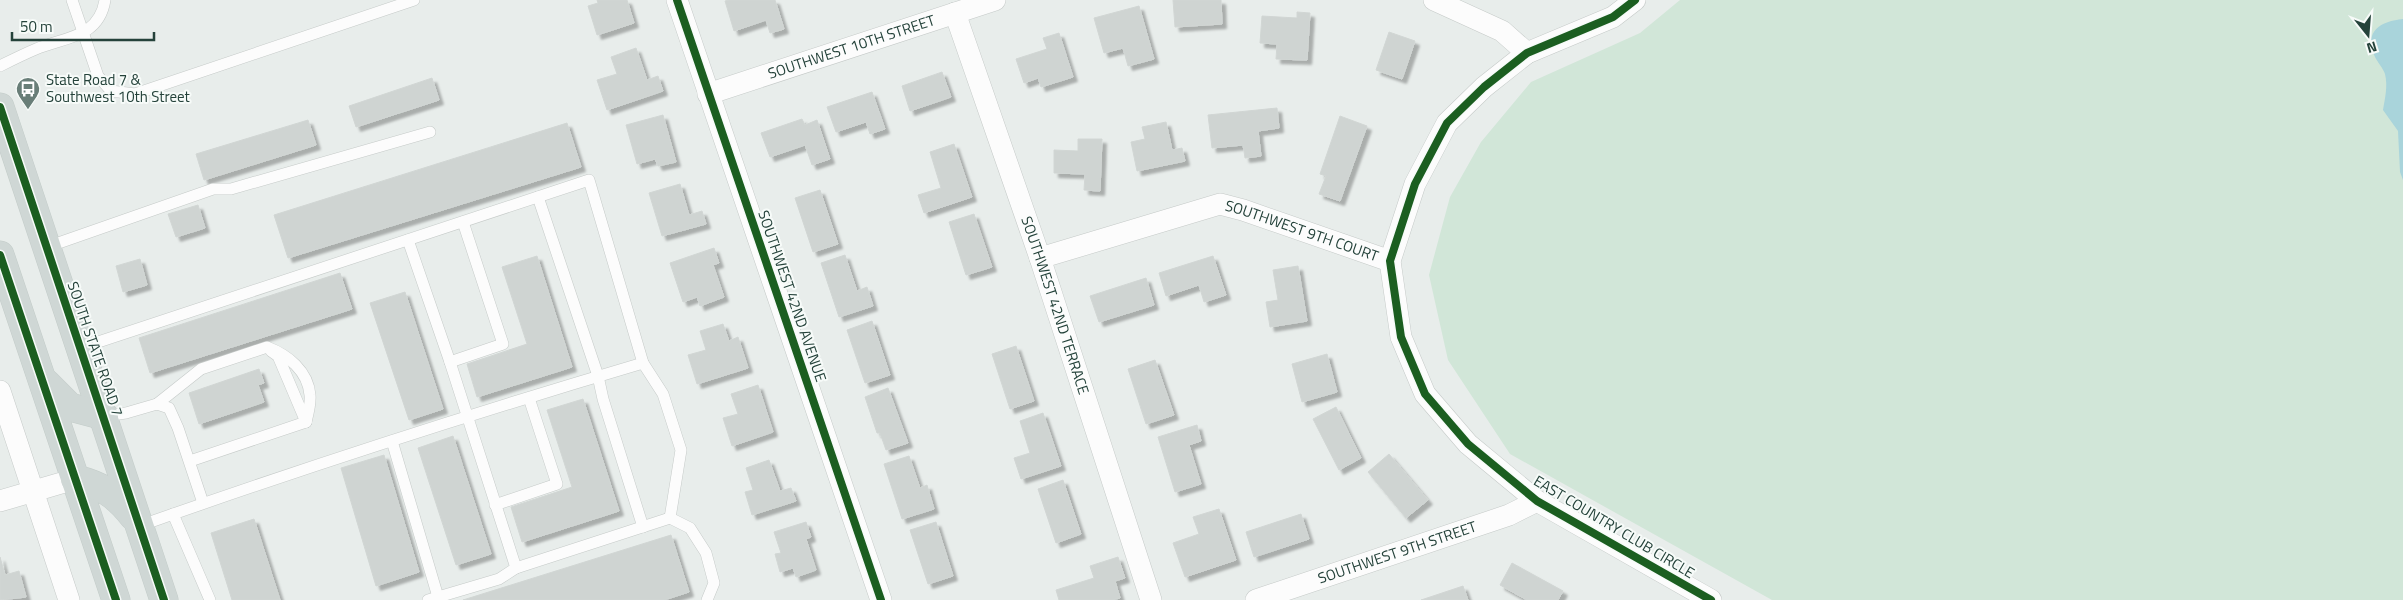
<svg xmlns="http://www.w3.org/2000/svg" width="2403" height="600" font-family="'Titillium Web',sans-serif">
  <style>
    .green { fill: #d1e6d8 }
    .water { fill: #a9d4db }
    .building { fill: #cfd4d2; stroke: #d1d6d4; filter: url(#shadow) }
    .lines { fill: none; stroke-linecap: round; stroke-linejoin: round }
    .service-casing { stroke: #c5cac8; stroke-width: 12 }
    .minor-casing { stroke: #c5cac8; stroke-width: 22 }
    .primary-casing { stroke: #c3ccc9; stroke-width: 29 }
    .service { stroke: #fcfcfc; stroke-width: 11 }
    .minor { stroke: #fcfcfc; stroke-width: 21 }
    .primary { stroke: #cfd7d5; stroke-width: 28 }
    .cycleway-casing { stroke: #f7fbf9; stroke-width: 11 }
    .cycleway { stroke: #1b5e20; stroke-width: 8 }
    .labels { text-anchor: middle; stroke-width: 4; stroke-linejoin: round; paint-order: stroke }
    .street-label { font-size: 15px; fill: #24423a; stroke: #f7fbf9 }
    .poi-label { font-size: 15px; fill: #24423a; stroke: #f7fbf9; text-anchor: start }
  </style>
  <defs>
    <filter id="shadow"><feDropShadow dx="4.5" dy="4.5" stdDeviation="1" flood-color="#0004"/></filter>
  </defs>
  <rect width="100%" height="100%" fill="#e8edeb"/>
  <!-- green -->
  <polygon class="green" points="1680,0 2403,0 2403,600 1772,600 1510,454 1448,360 1429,275 1450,197 1481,142 1531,82 1640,33"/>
  <!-- water -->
  <path class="water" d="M2403 19V180L2400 172 2398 131 2383 110C2385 98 2388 86 2385 74 2383 68 2378 63 2375 57 2363 31 2381 21 2403 19Z"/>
  <!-- building -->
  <g class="building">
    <polygon points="597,0 627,0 634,23 597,35 588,6 598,3"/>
    <polygon points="729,0 775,0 784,29 770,33 766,20 734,31 725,1"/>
    <polygon points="1173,0 1221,0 1222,24 1175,27"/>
    <polygon points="1139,6 1154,59 1128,66 1123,48 1104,53 1094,18"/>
    <polygon points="1297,12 1310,13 1307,60 1276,59 1277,44 1260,43 1262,16 1297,18"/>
    <polygon points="1389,32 1415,41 1402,79 1376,70"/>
    <polygon points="1059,33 1073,77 1041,87 1038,78 1024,83 1016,59 1047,49 1043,38"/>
    <polygon points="636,48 647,80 658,76 663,91 607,110 597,80 617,74 611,57"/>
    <polygon points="942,72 951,97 910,111 902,86"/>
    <polygon points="432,78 439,100 356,127 349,106"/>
    <polygon points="872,92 885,129 870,134 866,122 836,132 827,107"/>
    <polygon points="1277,108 1279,128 1258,131 1261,156 1245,158 1243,145 1212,148 1208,115"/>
    <polygon points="663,115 676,162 658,166 655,159 637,164 626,125"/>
    <polygon points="1340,116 1367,126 1340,201 1319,194 1326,176 1320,174"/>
    <polygon points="802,119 805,125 817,120 830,159 812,165 805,145 770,157 761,133"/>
    <polygon points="308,120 316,145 204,180 196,154"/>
    <polygon points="1166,122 1172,150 1182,148 1185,161 1137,171 1131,142 1145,139 1142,127"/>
    <polygon points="567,123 581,167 288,258 274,215"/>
    <polygon points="1078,139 1102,139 1100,191 1084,190 1085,174 1054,173 1054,150 1078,151"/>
    <polygon points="954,144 972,197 924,213 918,195 941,188 930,152"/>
    <polygon points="680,184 689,215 702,211 706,224 662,236 649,193"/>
    <polygon points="820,190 838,244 813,252 795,198"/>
    <polygon points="198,205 205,228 176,237 168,214"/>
    <polygon points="974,214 992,267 966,275 949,222"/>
    <polygon points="714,248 719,263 713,265 724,297 700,306 697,297 683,302 670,263"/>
    <polygon points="845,255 857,291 867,287 873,306 839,317 821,263"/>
    <polygon points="537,256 572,367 477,397 467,364 527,344 502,267"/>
    <polygon points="1213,256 1226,295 1204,302 1199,285 1166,296 1159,273"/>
    <polygon points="140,259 147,285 123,292 116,266"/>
    <polygon points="1298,266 1307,321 1270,327 1266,302 1278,300 1273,270"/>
    <polygon points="340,273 352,309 150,373 139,338"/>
    <polygon points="1146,278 1154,305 1099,322 1090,296"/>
    <polygon points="405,292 443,409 409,420 370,303"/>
    <polygon points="872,321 890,375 865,383 847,330"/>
    <polygon points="723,324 729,341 738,337 748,368 697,384 688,355 706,350 700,331"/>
    <polygon points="1016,346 1034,401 1010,409 992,354"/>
    <polygon points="1327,354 1337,392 1302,402 1292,364"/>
    <polygon points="1155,360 1174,415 1146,424 1128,369"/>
    <polygon points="259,369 264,383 258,385 264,402 199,424 189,393"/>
    <polygon points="758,385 773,432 732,446 723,418 738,414 731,394"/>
    <polygon points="888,388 908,443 886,450 880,433 877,433 865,397"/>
    <polygon points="583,399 619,511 522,542 511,507 572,487 547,410"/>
    <polygon points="1336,407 1361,458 1339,470 1313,419"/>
    <polygon points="1043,413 1061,466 1021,479 1014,458 1030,453 1020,421"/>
    <polygon points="1197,425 1201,441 1189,445 1201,484 1175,492 1158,437"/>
    <polygon points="453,436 491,554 456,565 418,448"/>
    <polygon points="1389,454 1428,500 1406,518 1368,472"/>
    <polygon points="384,455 419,572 376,586 341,468"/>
    <polygon points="909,456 920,488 927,485 934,509 902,519 884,464"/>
    <polygon points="769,460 780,491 791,488 796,501 752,515 745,492 753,490 746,468"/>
    <polygon points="1063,480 1081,534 1056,543 1038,489"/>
    <polygon points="1219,509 1236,560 1185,577 1173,543 1199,534 1193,517"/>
    <polygon points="1301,514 1309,539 1254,557 1246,532"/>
    <polygon points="254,519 280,600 232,600 211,533"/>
    <polygon points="806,522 811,537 806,539 816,570 796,577 793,568 780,572 775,554 781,553 774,532"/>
    <polygon points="936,522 953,576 928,584 910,530"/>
    <polygon points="671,535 689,592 664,600 463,600"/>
    <polygon points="0,557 5,575 19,571 26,597 0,600"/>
    <polygon points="1118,557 1125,578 1115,581 1120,598 1112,600 1059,600 1056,590 1094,578 1090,566"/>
    <polygon points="1512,563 1563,591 1558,600 1527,600 1500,585"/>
    <polygon points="1463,586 1468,600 1421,600"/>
  </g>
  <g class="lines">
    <!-- service casing -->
    <g class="service-casing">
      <g id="service">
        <polyline points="72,0 98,76 111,91 135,94 414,0"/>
        <path d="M0 66C12 60 24 54 36 49 65 37 99 38 105 0"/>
        <polyline points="538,197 598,376 603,399 643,527"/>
        <polyline points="408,240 450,362 503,344 463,222"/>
        <polyline points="47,247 213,189 231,189 430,132"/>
        <polyline points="80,348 589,180 643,363 663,394 681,450 670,518 690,528 706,553 714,583 707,600"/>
        <polyline points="271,351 278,356 306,422"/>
        <polyline points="450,362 516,568"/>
        <path d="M157 404 201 369 267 347C288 355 308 371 310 395 311 403 308 414 306 422"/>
        <polyline points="104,416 126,413 157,404 169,408 178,428 203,503"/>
        <polyline points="392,441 438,597"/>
        <polyline points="190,461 306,422"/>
        <polyline points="495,505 557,484 529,398"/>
        <polyline points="173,514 210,600"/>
        <path d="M139 526C306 467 474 413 643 363"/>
        <polyline points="428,600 499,579 516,568 670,518"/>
      </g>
    </g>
    <!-- minor casing -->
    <g class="minor-casing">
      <g id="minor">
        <polyline points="677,0 881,600"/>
        <polyline points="1434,0 1502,31 1527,53"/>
        <polyline points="1635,0 1613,17 1527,53 1484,87 1447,123 1415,184 1390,261 1401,337 1425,394 1468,444 1537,501 1711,600"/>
        <path id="s1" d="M955 13 1040 258 1151 600"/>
        <path id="s2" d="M708 94 995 0"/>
        <path id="s3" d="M1040 258 1220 204 1243 210 1390 261"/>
        <polyline points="0,391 69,600"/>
        <polyline points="0,501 75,479"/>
        <path id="s4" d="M1256 600 1509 515 1537 501"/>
      </g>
    </g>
    <!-- primary casing -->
    <g class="primary-casing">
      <g id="primary">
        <polyline points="0,107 164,600"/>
        <polyline points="0,255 116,600"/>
        <polyline points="46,383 70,407 104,416"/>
        <path d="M75 479C101 485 117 495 133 516"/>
      </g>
    </g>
    <!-- service -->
    <use href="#service" class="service"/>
    <!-- minor -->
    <use href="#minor" class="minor"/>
    <!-- primary -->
    <use href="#primary" class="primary"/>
    <!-- cycleway casing -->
    <g class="cycleway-casing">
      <g id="cycleway">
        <polyline points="677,0 881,600"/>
        <polyline points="1635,0 1613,17 1527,53 1484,87 1447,123 1415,184 1390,261 1401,337 1425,394 1468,444 1537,501 1711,600"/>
        <polyline points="0,107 164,600"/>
        <polyline points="0,255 116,600"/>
      </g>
    </g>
    <!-- cycleway -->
    <use href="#cycleway" class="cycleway"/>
  </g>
  <!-- icons -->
  <defs>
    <g id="bus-pin" transform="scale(1.25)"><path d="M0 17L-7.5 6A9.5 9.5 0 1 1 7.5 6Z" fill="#697e78" stroke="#f7fbf9"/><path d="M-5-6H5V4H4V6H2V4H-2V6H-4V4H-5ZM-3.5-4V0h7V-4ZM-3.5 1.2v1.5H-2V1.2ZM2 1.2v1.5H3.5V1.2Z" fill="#fff"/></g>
  </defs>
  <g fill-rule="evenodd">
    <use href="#bus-pin" x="28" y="89"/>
  </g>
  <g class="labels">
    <!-- street labels -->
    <g class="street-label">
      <text dy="5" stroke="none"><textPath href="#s2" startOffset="151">SOUTHWEST 10TH STREET</textPath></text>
      <text dy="5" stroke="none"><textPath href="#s3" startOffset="274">SOUTHWEST 9TH COURT</textPath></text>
      <text transform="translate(792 296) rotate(71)" y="5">SOUTHWEST 42ND AVENUE</text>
      <text dy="5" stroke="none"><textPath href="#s1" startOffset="309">SOUTHWEST 42ND TERRACE</textPath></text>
      <text transform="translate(95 349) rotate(71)" y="5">SOUTH STATE ROAD 7</text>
      <text transform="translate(1614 527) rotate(31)" y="5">EAST COUNTRY CLUB CIRCLE</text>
      <text dy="5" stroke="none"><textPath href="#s4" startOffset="149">SOUTHWEST 9TH STREET</textPath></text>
    </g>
    <!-- poi labels -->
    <g class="poi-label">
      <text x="46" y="85">State Road 7 &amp;<tspan x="46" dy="17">Southwest 10th Street</tspan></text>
    </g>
  </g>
  <!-- north arrow -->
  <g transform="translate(2368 35) rotate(163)" stroke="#f7fbf9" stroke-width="4" paint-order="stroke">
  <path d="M0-4L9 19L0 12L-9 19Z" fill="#24423a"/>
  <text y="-8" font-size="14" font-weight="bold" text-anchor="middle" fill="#24423a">N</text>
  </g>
  <!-- scale -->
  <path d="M12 32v8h142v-8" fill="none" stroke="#24423a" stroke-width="2.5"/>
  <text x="20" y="32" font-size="15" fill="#24423a" stroke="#f7fbf9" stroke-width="4" paint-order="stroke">50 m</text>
</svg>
